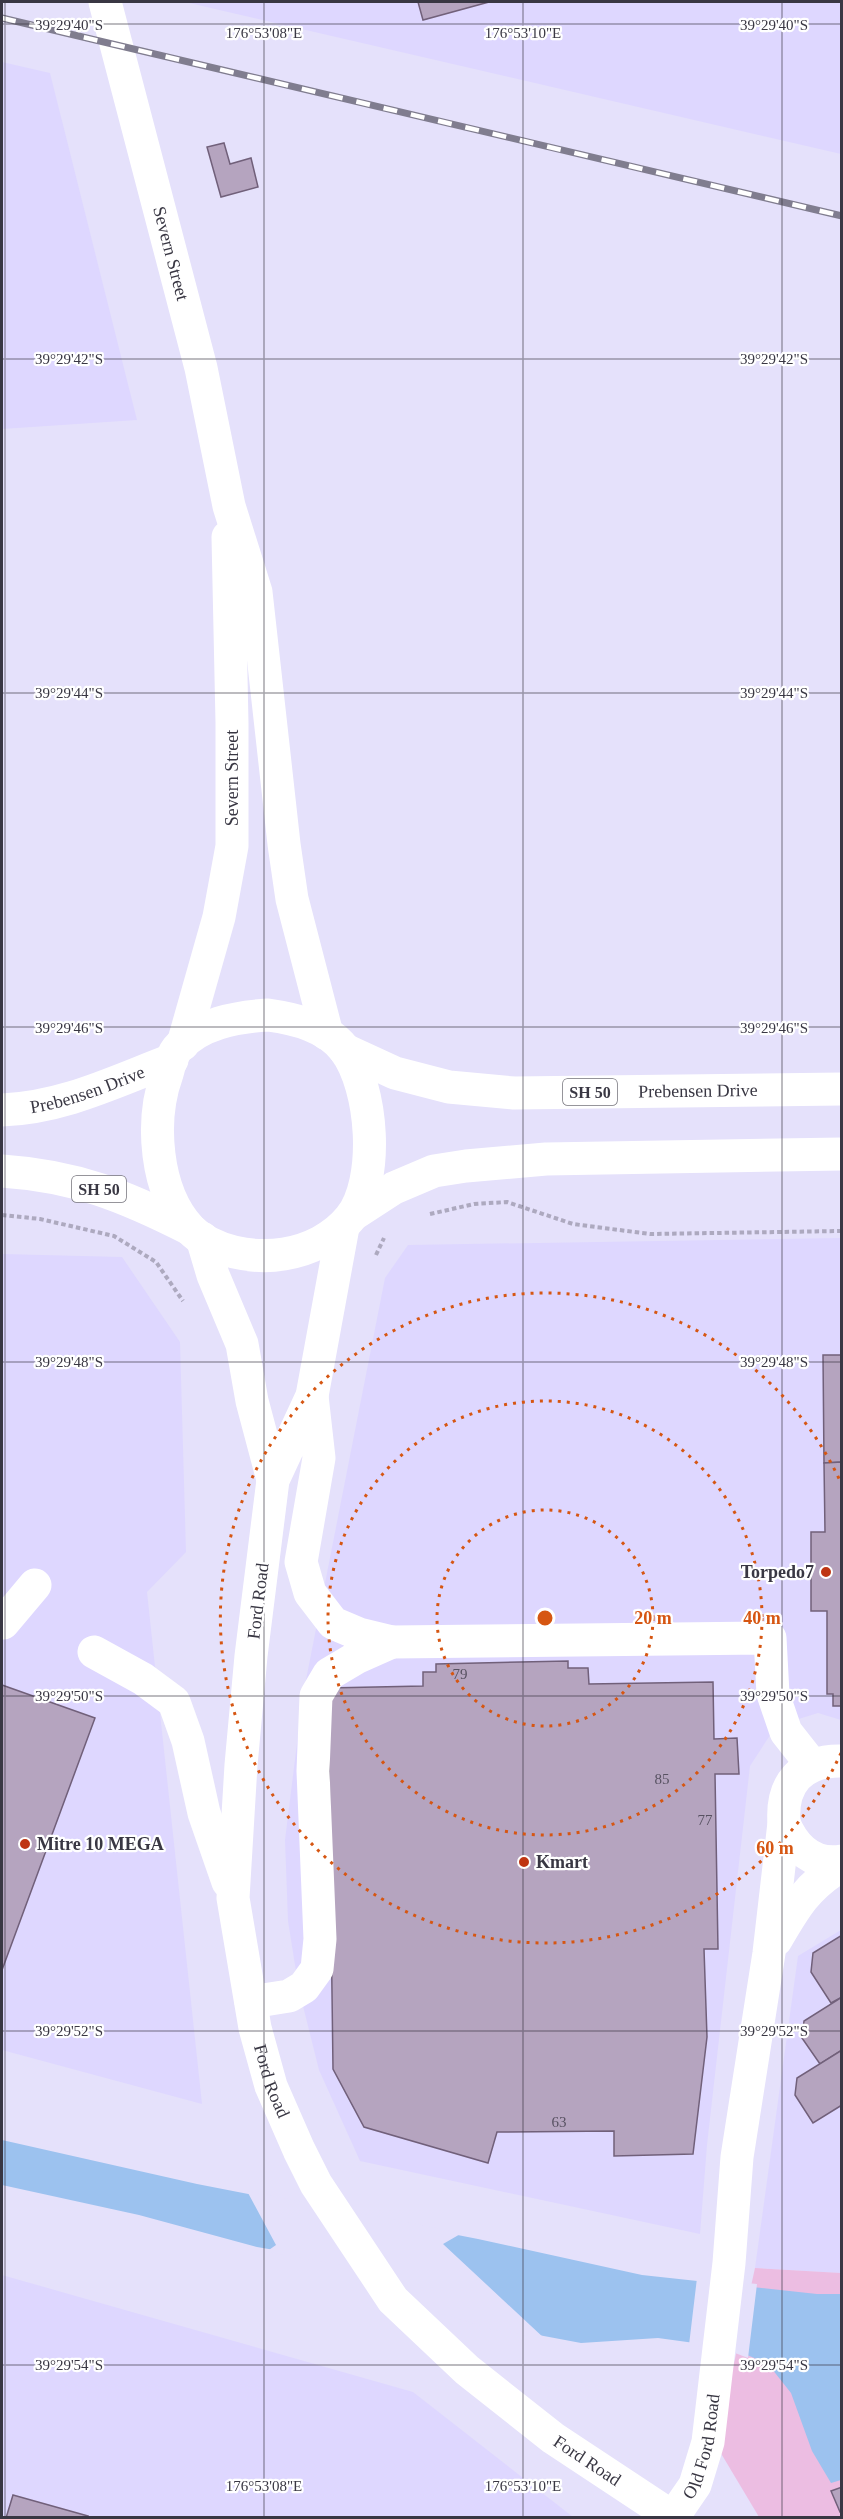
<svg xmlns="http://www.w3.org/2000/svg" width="843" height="2519" font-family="'Times New Roman',serif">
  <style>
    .built { fill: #ded7ff }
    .green { fill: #ecbde2 }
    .water { fill: #9cc2ef }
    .pier { fill: #e5e1fb }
    .building { fill: #b5a4bf; stroke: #71607a; stroke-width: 1.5 }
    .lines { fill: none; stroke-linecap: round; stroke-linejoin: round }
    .path { stroke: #ada9bf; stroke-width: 4; stroke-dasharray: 4.5 3; stroke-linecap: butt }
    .minor { stroke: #fff; stroke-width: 33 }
    .major { stroke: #fff; stroke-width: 33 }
    .rail-casing { stroke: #807d8f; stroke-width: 7 }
    .rail { stroke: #fff; stroke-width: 4.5; stroke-dasharray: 14; stroke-linecap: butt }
    .ticks { fill: none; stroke: #393743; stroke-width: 1.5; stroke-opacity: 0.45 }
    .ring { fill: none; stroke: #d65612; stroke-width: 3; stroke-dasharray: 3 6 }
    .poi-dot { fill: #bf3512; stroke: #fff; stroke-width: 2 }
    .labels { text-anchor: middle; stroke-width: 4.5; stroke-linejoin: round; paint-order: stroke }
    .number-label { font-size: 15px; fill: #585262 }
    .shield { fill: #fff; stroke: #74737b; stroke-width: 1.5 }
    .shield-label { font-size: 16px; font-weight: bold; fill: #393743 }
    .street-label { font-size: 18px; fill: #393743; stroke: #fff }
    .poi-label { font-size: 18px; font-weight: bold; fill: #393743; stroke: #fff; text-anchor: start }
    .ticks-label { font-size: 15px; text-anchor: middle; fill: #393743; stroke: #fff; stroke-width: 4.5; stroke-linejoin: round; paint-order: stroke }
    .centre { fill: #d65612; stroke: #fff; stroke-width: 3 }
    .ring-label { font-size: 18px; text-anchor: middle; font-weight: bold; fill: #d65612; stroke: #fff; stroke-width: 4.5; stroke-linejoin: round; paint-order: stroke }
  </style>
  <rect width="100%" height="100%" fill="#e5e1fb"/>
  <!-- built -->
  <g class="built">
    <polygon points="185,2 841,2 841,154"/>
    <polygon points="2,62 50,73 137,420 2,429"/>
    <polygon points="841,1238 841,1720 818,1713 776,1726 750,1766 707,2145 700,2234 360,2161 319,2070 299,1990 288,1921 285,1840 303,1695 385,1278 408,1245"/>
    <polygon points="2,1254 122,1257 180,1342 186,1552 147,1592 202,2104 2,2050"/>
    <polygon points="841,1930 841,2273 755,2268 798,1956"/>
    <polygon points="2,2275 413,2392 573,2517 2,2517"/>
  </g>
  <!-- green -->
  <polygon class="green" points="755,2268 841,2273 841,2517 759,2517 716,2445"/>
  <!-- water -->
  <polygon class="water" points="2,2140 197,2184 478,2239 642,2275 817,2294 841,2294 841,2480 831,2483 812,2451 791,2393 768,2364 731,2348 658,2338 581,2343 491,2326 356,2264 257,2247 139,2215 2,2185"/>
  <!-- pier -->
  <g class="pier">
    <polygon points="247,2191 462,2233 443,2244 545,2339 490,2329 426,2308 355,2267 266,2252 276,2245"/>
    <polygon points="697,2278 757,2284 748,2358 730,2351 689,2345"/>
  </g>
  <!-- building -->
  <g class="building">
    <polygon points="418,2 489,2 423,20"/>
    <polygon points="224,143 230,164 251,158 258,187 221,197 207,147"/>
    <polygon points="823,1355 842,1355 842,1462 824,1463"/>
    <polygon points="842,1462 842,1706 833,1706 833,1694 827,1694 827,1611 811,1611 811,1532 825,1532 824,1463"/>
    <polygon points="568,1661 568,1668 588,1668 589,1684 713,1682 714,1739 737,1738 739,1774 715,1774 718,1949 704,1949 707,2037 693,2154 614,2156 614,2131 497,2132 488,2163 364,2127 333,2069 328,1688 423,1686 423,1672 436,1672 436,1664"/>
    <polygon points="2,1685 95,1718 2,1970"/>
    <polygon points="842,1935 842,1997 831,2003 811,1972 813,1953"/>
    <polygon points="842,1997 842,2050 820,2064 802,2038 804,2021"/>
    <polygon points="842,2050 842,2105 813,2123 795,2095 797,2078"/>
    <polygon points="842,2487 842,2511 840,2512 831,2491"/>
    <polygon points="13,2495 88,2516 87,2518 6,2518"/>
  </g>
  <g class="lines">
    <!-- path -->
    <g class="path">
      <polyline points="430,1214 474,1204 507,1202 573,1224 650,1234 842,1231"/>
      <polyline points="2,1215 40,1219 114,1236 156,1262 183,1301"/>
      <polyline points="376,1255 384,1238"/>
    </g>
    <!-- minor -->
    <g class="minor">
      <path id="s1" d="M105 2 201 368 229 506 256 592 284 844 292 899 327 1034"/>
      <polyline points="183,1044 219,917 232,846 232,723 228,537"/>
      <path id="s2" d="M343 1227 312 1396 273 1480 251 1656 241 1765 233 1898 255 2028 271 2086 299 2150 316 2184 393 2300 467 2370 553 2438 674 2518"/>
      <polyline points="202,1238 213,1275 242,1344 252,1401 273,1480"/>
      <polyline points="3,1623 35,1585"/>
      <polyline points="392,1642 770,1638 773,1694 786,1732 812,1765"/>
      <polyline points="94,1652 143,1679 174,1702 188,1741 204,1813 228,1882"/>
      <path d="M784 1823C794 1847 813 1866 842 1861"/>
      <path d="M776 1940C795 1907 807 1886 842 1865"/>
      <polyline points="251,2002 289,1996 304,1987 317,1969 320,1939 313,1771 316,1696 329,1674 356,1658 392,1642 359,1634 333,1623 310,1593 301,1562 319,1458 312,1396"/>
      <path id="s3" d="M673 2517 695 2485 708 2442 729 2263 737 2157 769 1953 784 1823C781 1784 801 1760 842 1761"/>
    </g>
    <!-- major -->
    <g class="major">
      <path d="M268 1015C296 1019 327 1026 345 1050 373 1087 380 1181 350 1218 334 1238 309 1250 284 1254 254 1259 212 1252 190 1229 155 1191 150 1121 167 1074 169 1066 172 1055 177 1049 199 1023 237 1017 268 1015Z"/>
      <path id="s4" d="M345 1050 395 1073 449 1087 514 1093 842 1089"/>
      <path id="s5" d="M2 1110C63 1108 116 1081 172 1060"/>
      <path d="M2 1171C76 1176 125 1196 190 1229"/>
      <polyline points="354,1214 394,1188 434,1171 466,1166 546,1159 842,1154"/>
    </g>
    <!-- rail casing -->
    <g class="rail-casing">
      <polyline id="rail" points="2,18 842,216"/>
    </g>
    <!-- rail -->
    <use href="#rail" class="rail"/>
  </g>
  <!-- ticks -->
  <path class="ticks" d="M5 2V2518M264 2V2518M523 2V2518M782 2V2518M2 24H842M2 359H842M2 693H842M2 1027H842M2 1362H842M2 1696H842M2 2031H842M2 2365H842"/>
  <!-- distance rings -->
  <g class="ring">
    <circle cx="545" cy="1618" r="108"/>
    <circle cx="545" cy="1618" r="217"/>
    <path d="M841 1753A325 325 0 1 1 841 1483"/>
  </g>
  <!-- markers -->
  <g class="poi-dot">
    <circle cx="826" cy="1572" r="6"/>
    <circle cx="25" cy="1844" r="6"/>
    <circle cx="524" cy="1862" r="6"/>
  </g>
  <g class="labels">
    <!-- number labels -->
    <g class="number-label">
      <text x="460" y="1679">79</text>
      <text x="662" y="1784">85</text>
      <text x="705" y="1825">77</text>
      <text x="559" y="2127">63</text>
    </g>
    <!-- shield labels -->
    <g class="shield">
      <rect x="563" y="1079" width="54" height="26" rx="4.5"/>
      <rect x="72" y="1176" width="54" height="26" rx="4.5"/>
    </g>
    <g class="shield-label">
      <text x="590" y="1098">SH 50</text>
      <text x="99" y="1195">SH 50</text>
    </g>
    <!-- street labels -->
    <g class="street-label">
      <text dy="6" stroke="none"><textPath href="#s1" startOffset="260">Severn Street</textPath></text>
      <text transform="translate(232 778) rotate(-90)" y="6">Severn Street</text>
      <text dy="6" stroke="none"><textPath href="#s5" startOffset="88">Prebensen Drive</textPath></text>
      <text dy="6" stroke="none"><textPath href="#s4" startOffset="360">Prebensen Drive</textPath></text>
      <text transform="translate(258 1601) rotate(-83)" y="6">Ford Road</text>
      <text dy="6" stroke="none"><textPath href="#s2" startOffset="872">Ford Road</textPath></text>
      <text dy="6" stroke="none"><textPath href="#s3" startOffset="78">Old Ford Road</textPath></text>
      <text dy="6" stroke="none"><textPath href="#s2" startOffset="1376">Ford Road</textPath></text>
    </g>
    <!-- poi labels -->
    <g class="poi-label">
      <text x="814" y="1578" text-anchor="end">Torpedo7</text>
      <text x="37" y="1850">Mitre 10 MEGA</text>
      <text x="536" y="1868">Kmart</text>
    </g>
  </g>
  <g class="ticks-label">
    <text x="69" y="30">39°29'40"S</text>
    <text x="774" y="30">39°29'40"S</text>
    <text x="264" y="38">176°53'08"E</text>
    <text x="523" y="38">176°53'10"E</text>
    <text x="69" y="364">39°29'42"S</text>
    <text x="774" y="364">39°29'42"S</text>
    <text x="69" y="698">39°29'44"S</text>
    <text x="774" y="698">39°29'44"S</text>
    <text x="69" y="1033">39°29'46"S</text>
    <text x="774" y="1033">39°29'46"S</text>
    <text x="69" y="1367">39°29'48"S</text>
    <text x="774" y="1367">39°29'48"S</text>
    <text x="69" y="1701">39°29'50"S</text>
    <text x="774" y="1701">39°29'50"S</text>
    <text x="69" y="2036">39°29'52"S</text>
    <text x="774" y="2036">39°29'52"S</text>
    <text x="69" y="2370">39°29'54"S</text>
    <text x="774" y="2370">39°29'54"S</text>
    <text x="264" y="2491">176°53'08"E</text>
    <text x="523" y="2491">176°53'10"E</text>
  </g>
  <circle cx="545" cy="1618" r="9" class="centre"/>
  <g class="ring-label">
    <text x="653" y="1624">20 m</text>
    <text x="762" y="1624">40 m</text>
    <text x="775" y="1854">60 m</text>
  </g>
  <!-- border -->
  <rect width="843" height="2519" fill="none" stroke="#393743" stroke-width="6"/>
</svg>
